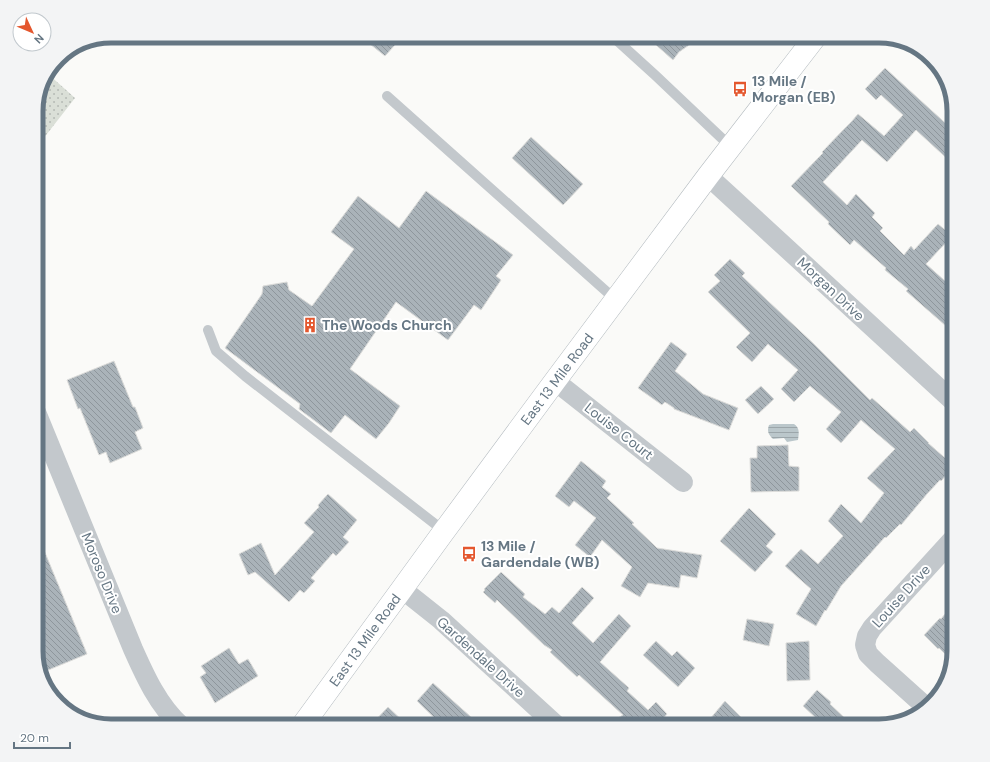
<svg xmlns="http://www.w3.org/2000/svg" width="990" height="762" font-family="'DM Sans',sans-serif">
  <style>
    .grass { fill: url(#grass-dots) }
    .water { fill: url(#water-rules) }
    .building { fill: url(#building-back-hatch); stroke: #dcdcda }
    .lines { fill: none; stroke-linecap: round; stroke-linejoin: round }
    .secondary-casing { stroke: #b3babf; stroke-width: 23 }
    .service { stroke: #c3c8cc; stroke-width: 10 }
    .minor { stroke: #c3c8cc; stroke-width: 20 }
    .secondary { stroke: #fff; stroke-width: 22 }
    .labels { text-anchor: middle; stroke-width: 4; stroke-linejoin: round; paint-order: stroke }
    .poi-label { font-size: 14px; font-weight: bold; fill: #657683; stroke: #fff; text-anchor: start }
    .street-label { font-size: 14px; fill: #657683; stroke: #fff }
    .rim { fill: none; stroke: #657683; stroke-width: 5 }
  </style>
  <defs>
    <pattern id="grass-dots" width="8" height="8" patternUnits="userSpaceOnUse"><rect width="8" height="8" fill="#dadfd7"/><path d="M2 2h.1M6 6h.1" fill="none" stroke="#b4b9b4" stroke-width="1.8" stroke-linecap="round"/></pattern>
    <pattern id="water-rules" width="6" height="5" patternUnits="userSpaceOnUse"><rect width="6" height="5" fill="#bbc7cb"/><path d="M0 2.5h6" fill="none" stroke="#9ca6aa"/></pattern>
    <pattern id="building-back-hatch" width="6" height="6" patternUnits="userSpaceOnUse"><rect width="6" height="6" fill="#aab3b9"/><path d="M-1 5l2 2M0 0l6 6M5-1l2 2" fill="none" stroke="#8e969c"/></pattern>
  </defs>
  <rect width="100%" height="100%" fill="#fafaf8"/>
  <!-- grass -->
  <polygon class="grass" points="47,73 75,98 36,148 36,105 44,77"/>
  <!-- water -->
  <path class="water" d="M773 424H794C800 428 799 433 798 440L787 442 784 438 773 439C768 434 767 431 769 425Z"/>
  <!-- building -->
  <g class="building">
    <polygon points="360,36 403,36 385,56"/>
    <polygon points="646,36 702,36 679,52 673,60"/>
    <polygon points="885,68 954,131 954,165 916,130 887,162 862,140 823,182 847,205 856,194 875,213 872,217 883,228 880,231 904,255 911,246 914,250 938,224 952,236 926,264 954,289 954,333 906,291 908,289 885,270 886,268 854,240 850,245 828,224 829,222 791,186 823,153 822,152 845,128 852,121 858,114 884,136 903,115 881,95 876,100 865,89"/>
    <polygon points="531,137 583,184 563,205 512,158"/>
    <polygon points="426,191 513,255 496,276 501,280 481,310 474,305 448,340 396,302 350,369 400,406 389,423 376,439 345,415 331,433 299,409 300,404 225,348 262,294 263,286 287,282 289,290 312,306 354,249 331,232 358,196 399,228"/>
    <polygon points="730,259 745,273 742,276 768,301 815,345 870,400 872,398 910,432 914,428 929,443 928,443 954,466 941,481 940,480 927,494 901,525 900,524 886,538 885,537 841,586 826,611 825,610 816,626 796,614 811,589 785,566 801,549 818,564 843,536 828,521 841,504 861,523 884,493 867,478 895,449 861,420 841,443 826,429 841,412 810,386 794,402 781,389 798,370 768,344 752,362 736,347 750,333 708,292 720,281 714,275"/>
    <polygon points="671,342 687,354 675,371 703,394 738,408 729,430 674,409 674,408 665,402 662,405 638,388"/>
    <polygon points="114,361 133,407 135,407 143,428 135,432 142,449 110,463 106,452 99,455 80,408 78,409 67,380"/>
    <polygon points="761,386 774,399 758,414 745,400"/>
    <polygon points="788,445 789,466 799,467 799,491 751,492 750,458 757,458 757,446"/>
    <polygon points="581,461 606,481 602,487 611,494 607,498 634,523 632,524 657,548 702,555 697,578 681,575 679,588 648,583 640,597 621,586 632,567 602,540 590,557 575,545 596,518 574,501 569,507 555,496"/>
    <polygon points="328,494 357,520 343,537 349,542 336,556 333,553 311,578 315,581 304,593 300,590 289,602 255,572 248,575 239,554 261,543 275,575 314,532 304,523 319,507 318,505"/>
    <polygon points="749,508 776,534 766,546 773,552 755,572 720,541"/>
    <polygon points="36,531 87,654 41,673 36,656"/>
    <polygon points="501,572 525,594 523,597 545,614 552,607 559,613 582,587 594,598 572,623 593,643 619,614 631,626 600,662 629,688 627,691 648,710 656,702 667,714 661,721 667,726 626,726 618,718 623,715 579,675 577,677 550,652 552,650 544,645 497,600 495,603 483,592 485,590 484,589"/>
    <polygon points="954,603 954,652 951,660 939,648 938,649 924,635 940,618 941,619"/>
    <polygon points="747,619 774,624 769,646 743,640"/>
    <polygon points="656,641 672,656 677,651 695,668 678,687 643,655"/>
    <polygon points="809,641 810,680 787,681 786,643"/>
    <polygon points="229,648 239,664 248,659 258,676 215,703 200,677 206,673 201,666"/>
    <polygon points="433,683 481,726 443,726 417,701"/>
    <polygon points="817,690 831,702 830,704 853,726 809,726 816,718 803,706"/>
    <polygon points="725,701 741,717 733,726 717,726 710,719"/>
    <polygon points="388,707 408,726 370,726"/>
  </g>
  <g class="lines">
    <!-- secondary casing -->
    <g class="secondary-casing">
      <polyline id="secondary" points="302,726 402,589 442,534 555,381 708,176 816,36"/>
    </g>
    <!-- service -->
    <g class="service">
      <polyline points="612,36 655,75 731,147"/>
      <polyline points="387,96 616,300"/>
      <polyline points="208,330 216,351 245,376 444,531"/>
    </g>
    <!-- minor -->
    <g class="minor">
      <polyline points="708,176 954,402"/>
      <polyline points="555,381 683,482"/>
      <path d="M36 412 133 649C145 676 158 705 181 726"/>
      <polyline points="402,589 441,620 557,726"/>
      <polyline points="926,707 877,663 868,654 865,645 867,636 872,628 954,538"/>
    </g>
    <!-- secondary -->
    <use href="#secondary" class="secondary"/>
  </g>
  <!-- icons -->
  <defs>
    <g id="bus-bare" transform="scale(1.2)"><path d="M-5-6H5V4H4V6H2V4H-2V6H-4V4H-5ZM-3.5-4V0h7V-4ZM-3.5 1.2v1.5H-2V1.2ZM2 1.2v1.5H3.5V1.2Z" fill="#e4572e" stroke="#fff" stroke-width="2.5" paint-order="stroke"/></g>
    <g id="building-bare" transform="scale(1.2)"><path d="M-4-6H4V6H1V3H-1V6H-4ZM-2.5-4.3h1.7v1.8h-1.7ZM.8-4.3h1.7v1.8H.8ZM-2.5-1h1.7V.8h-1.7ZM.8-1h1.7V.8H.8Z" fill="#e4572e" stroke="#fff" stroke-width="2.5" paint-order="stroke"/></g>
  </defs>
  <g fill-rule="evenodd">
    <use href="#bus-bare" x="740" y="89"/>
    <use href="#building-bare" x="310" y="325"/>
    <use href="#bus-bare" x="469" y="554"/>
  </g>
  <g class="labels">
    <!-- poi labels -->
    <g class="poi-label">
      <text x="752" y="86">13 Mile /<tspan x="752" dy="16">Morgan (EB)</tspan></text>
      <text x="322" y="330">The Woods Church</text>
      <text x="481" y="551">13 Mile /<tspan x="481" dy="16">Gardendale (WB)</tspan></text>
    </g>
    <!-- street labels -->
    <g class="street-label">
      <text transform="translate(831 289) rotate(43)" y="5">Morgan Drive</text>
      <text transform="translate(557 379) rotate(-53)" y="5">East 13 Mile Road</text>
      <text transform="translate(619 431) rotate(38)" y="5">Louise Court</text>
      <text transform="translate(102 573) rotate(68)" y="5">Moroso Drive</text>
      <text transform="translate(901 596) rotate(-48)" y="5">Louise Drive</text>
      <text transform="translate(365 640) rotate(-54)" y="5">East 13 Mile Road</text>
      <text transform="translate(481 657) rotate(42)" y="5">Gardendale Drive</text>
    </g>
  </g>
  <!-- crop -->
  <path d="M0 0H990V762H0ZM111 43H879A68 68 0 0 1 947 111V651A68 68 0 0 1 879 719H111A68 68 0 0 1 43 651V111A68 68 0 0 1 111 43Z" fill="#f3f4f5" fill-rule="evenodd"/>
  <path class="rim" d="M111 43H879A68 68 0 0 1 947 111V651A68 68 0 0 1 879 719H111A68 68 0 0 1 43 651V111A68 68 0 0 1 111 43Z"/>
  <!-- north arrow -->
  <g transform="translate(32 32) rotate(134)"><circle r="19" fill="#ffffff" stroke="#c1c8cd"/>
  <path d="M0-3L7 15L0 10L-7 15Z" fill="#e4572e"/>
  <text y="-6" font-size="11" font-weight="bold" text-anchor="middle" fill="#657683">N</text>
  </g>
  <!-- scale -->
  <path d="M14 742v6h56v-6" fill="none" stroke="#657683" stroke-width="2"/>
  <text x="20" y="742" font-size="12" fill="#657683" stroke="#ffffff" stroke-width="3" paint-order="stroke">20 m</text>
</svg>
